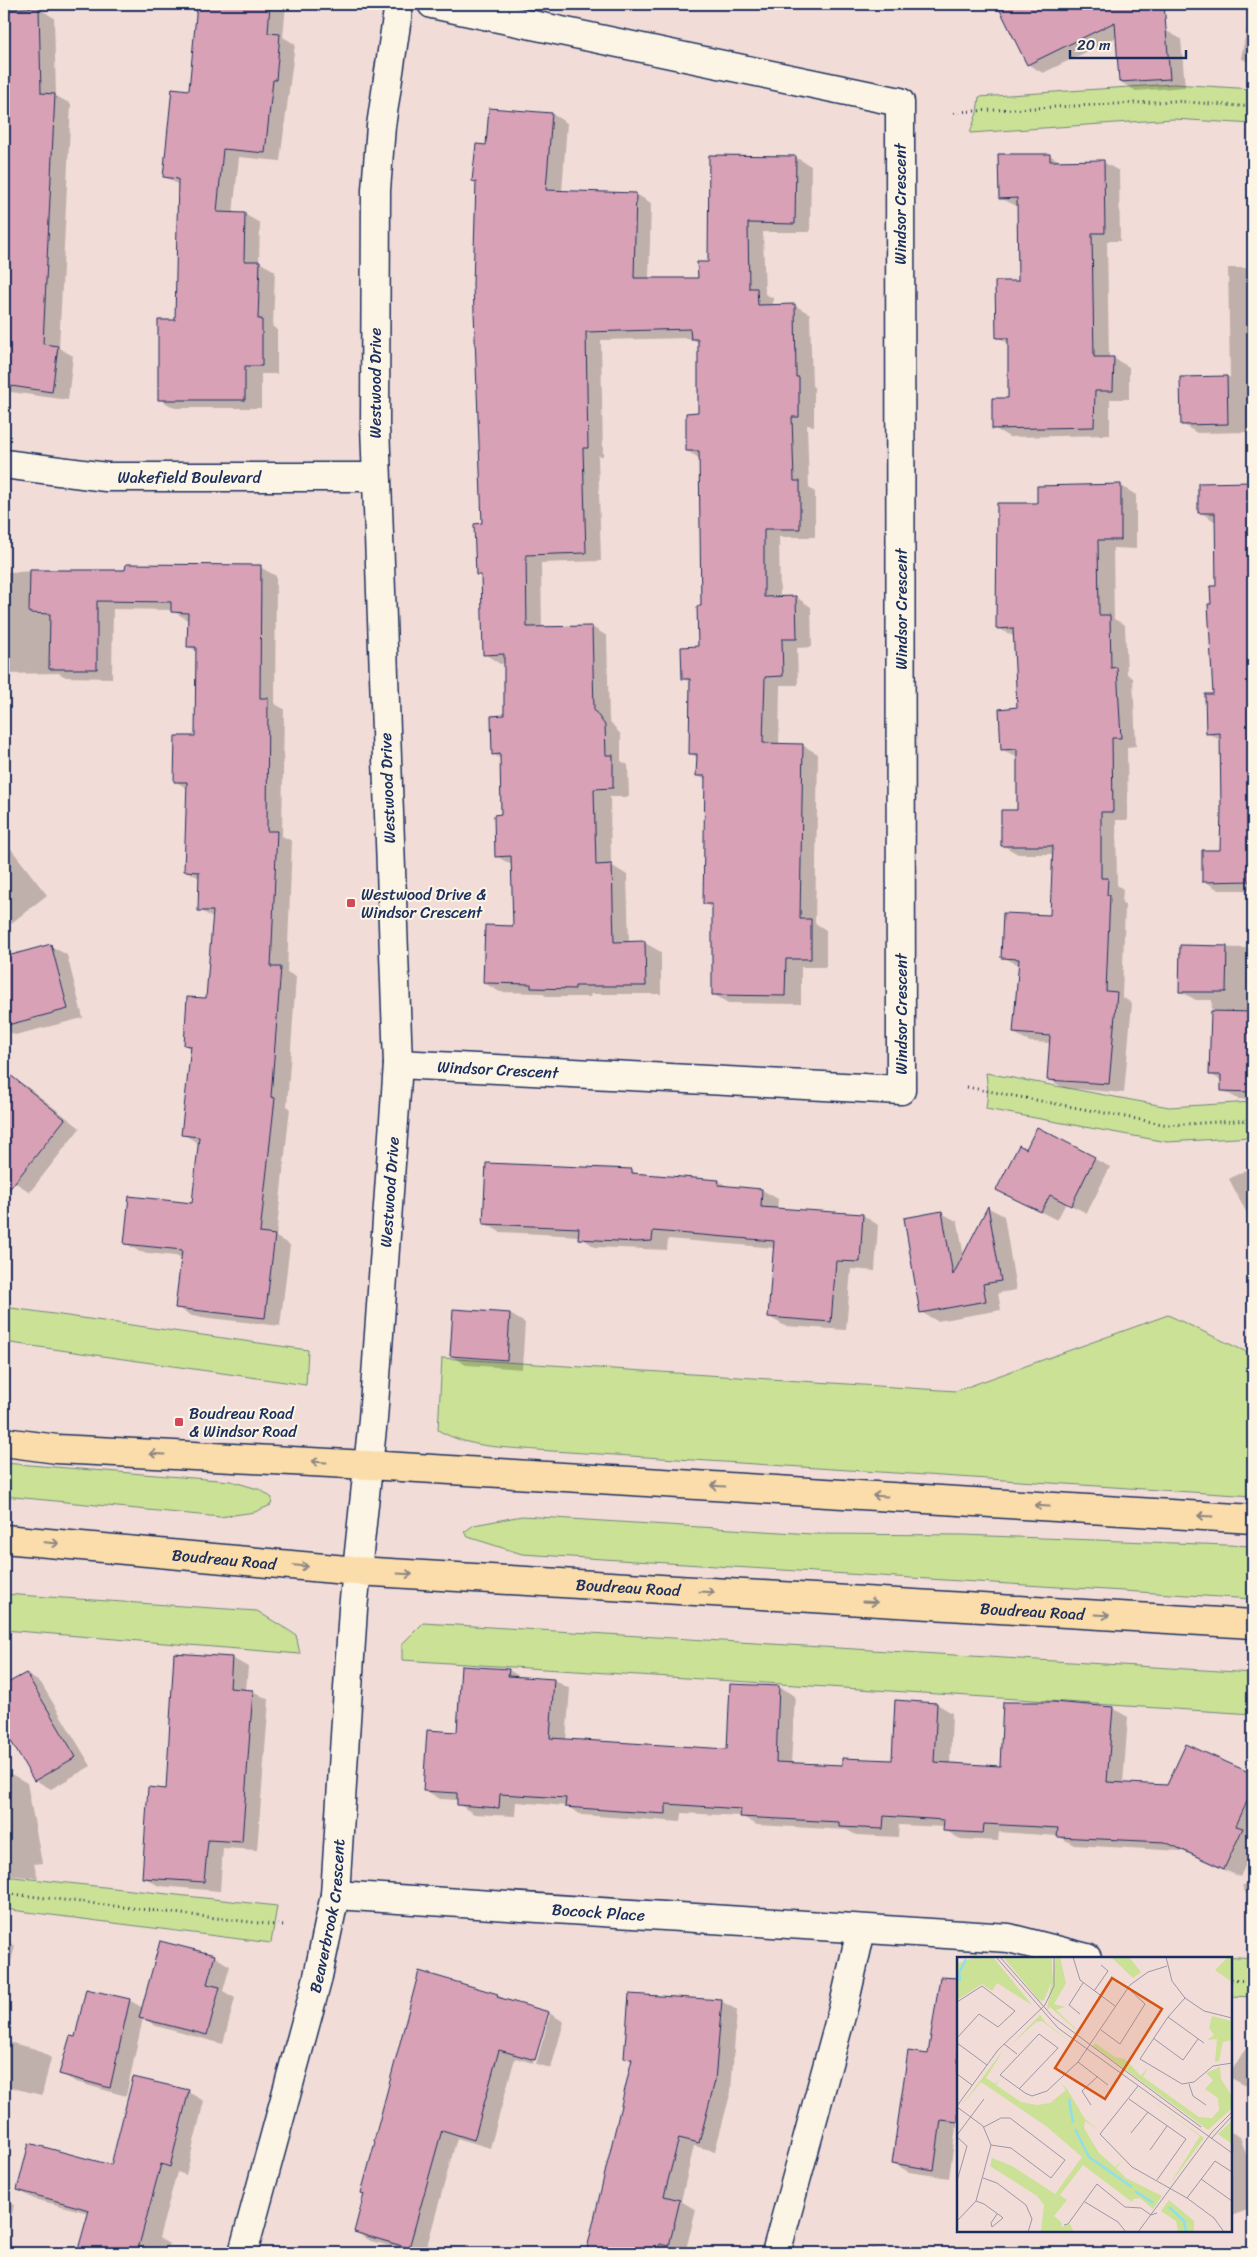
<svg xmlns="http://www.w3.org/2000/svg" width="1257" height="2257" font-family="Sriracha,sans-serif">
  <style>
    .green { fill: #cae196; stroke: #72887a }
    .shadow { fill: #0003 }
    .building { fill: #d8a1b5; stroke: #1b2f5e }
    .lines { fill: none; stroke-linecap: round; stroke-linejoin: round }
    .minor-casing { stroke: #1b2f5e; stroke-width: 31 }
    .major-casing { stroke: #1b2f5e; stroke-width: 31 }
    .path { stroke: #1b2f5e; stroke-width: 3; stroke-dasharray: 1 4; stroke-linecap: butt }
    .minor { stroke: #fcf5e5; stroke-width: 28 }
    .major { stroke: #fbddab; stroke-width: 28 }
    .oneway { stroke: #8b8684 }
    .poi-dot { fill: #d1495b; stroke: #fcf5e5; stroke-width: 2 }
    .labels { text-anchor: middle; stroke-width: 4; stroke-linejoin: round; paint-order: stroke }
    .street-label { font-size: 16px; fill: #1b2f5e; stroke: #fcf5e5 }
    .poi-label { font-size: 16px; fill: #1b2f5e; stroke: #fcf5e5; text-anchor: start }
    .inset-river { fill: none; stroke: #8fdfeb; stroke-width: 2.5 }
    .inset-road { fill: none; stroke: #9b97a7; stroke-width: 1 }
    .view { fill: #d45514; fill-opacity: 0.15; stroke: #d45514; stroke-width: 2.5 }
    .inset-edge { fill: none; stroke: #1b2f5e; stroke-width: 2.5 }
  </style>
  <rect width="100%" height="100%" fill="#f1dcd7"/>
  <filter id="ink" filterUnits="userSpaceOnUse"><feTurbulence type="fractalNoise" baseFrequency=".02" numOctaves="2"/><feDisplacementMap in="SourceGraphic" scale="10" xChannelSelector="R" yChannelSelector="G"/><feConvolveMatrix kernelMatrix="1 2 1 2 8 2 1 2 1" color-interpolation-filters="sRGB"/></filter>
  <g filter="url(#ink)">
    <!-- green -->
    <g class="green">
      <polygon points="1174,84 1253,89 1253,124 1174,119 970,133 977,113 979,97"/>
      <polygon points="986,1073 1169,1107 1253,1102 1253,1137 1167,1142 986,1109 988,1091"/>
      <polygon points="4,1307 308,1350 306,1385 4,1342"/>
      <path d="M1168 1315 1253 1355V1496L537 1450C503 1447 468 1448 438 1430L442 1358 956 1391Z"/>
      <polygon points="4,1463 231,1481 261,1490 272,1498 271,1505 255,1512 220,1517 4,1496"/>
      <polygon points="522,1516 812,1534 963,1535 1253,1546 1253,1599 522,1554 468,1537 464,1532 474,1525"/>
      <polygon points="4,1594 257,1611 296,1635 300,1654 4,1630"/>
      <polygon points="423,1623 1253,1673 1253,1714 402,1660 402,1644"/>
      <polygon points="4,1876 277,1906 271,1943 4,1909"/>
      <polygon points="1224,1956 1253,1958 1253,1997 1231,1996 1231,1958 1224,1958"/>
    </g>
    <!-- shadow -->
    <g class="shadow">
      <polygon points="4,4 40,4 40,9 54,18 56,96 71,104 59,348 73,356 68,400 4,391"/>
      <polygon points="198,4 286,4 283,37 295,44 280,161 239,157 233,214 244,214 260,223 259,262 275,271 273,327 277,329 277,374 261,374 261,408 175,408 159,399 176,321 179,185 165,177 190,91"/>
      <polygon points="999,4 1108,4 1122,33 1165,30 1181,39 1185,87 1136,91 1121,82 1117,37 1043,73 1027,64"/>
      <polygon points="1230,4 1253,4 1253,65 1241,58 1250,12"/>
      <polygon points="552,114 567,123 562,192 636,194 651,203 649,279 699,279 709,263 795,157 811,166 810,232 763,232 765,294 773,298 773,306 794,305 810,314 812,386 814,387 814,426 807,425 809,488 815,492 815,537 779,537 780,598 796,597 811,607 812,647 797,648 798,685 780,685 779,744 802,745 818,754 815,923 826,930 826,967 801,967 801,1004 728,1003 713,994 713,909 704,903 706,780 698,776 698,758 690,753 692,683 683,678 699,647 702,607 701,459 687,451 699,414 699,343 691,338 601,340 603,456 598,456 601,561 541,563 542,628 592,627 607,636 609,720 621,735 621,761 628,765 629,797 610,797 611,865 627,875 629,943 645,943 661,952 661,994 591,994 590,997 548,997 541,993 500,992 484,983 514,928 512,865 496,856 502,816 501,759 493,754 505,716 505,663 500,664 485,654 482,578 477,574 483,525 487,146"/>
      <polygon points="1049,155 1062,162 1103,162 1119,171 1120,241 1107,241 1109,358 1113,358 1129,367 1129,399 1110,399 1110,435 1009,437 994,428 1009,399 1010,344 997,337 1020,282 1019,207 1000,198"/>
      <polygon points="1228,268 1253,268 1253,432 1197,433 1182,424 1181,378 1230,377"/>
      <polygon points="1253,483 1253,890 1219,890 1204,881 1221,851 1222,741 1207,733 1214,695 1212,605 1217,587 1216,522 1200,512 1199,484"/>
      <polygon points="1120,485 1136,495 1136,549 1113,548 1114,619 1125,625 1127,674 1133,678 1136,746 1127,747 1128,820 1116,820 1117,885 1123,889 1122,904 1125,905 1122,997 1132,1003 1124,1093 1064,1088 1048,1079 1051,1043 1030,1042 1014,1033 1020,966 1003,957 1051,916 1054,854 1018,854 1002,845 1018,811 1018,758 1002,749 1019,709 1015,637 998,628 1038,504"/>
      <polygon points="260,567 276,576 275,704 284,709 282,836 292,841 287,972 296,977 287,1106 290,1108 276,1237 290,1245 280,1326 192,1316 177,1307 183,1257 140,1252 125,1243 193,1204 199,1144 183,1134 192,1049 185,1045 207,999 213,918 200,910 201,879 185,870 188,789 175,781 196,737 197,651 188,646 189,621 172,610 113,609 112,678 66,677 58,673 4,674 4,572"/>
      <polygon points="4,840 47,895 4,929"/>
      <polygon points="51,946 67,955 83,1018 15,1035 4,1029 4,958"/>
      <polygon points="1181,947 1253,948 1253,1100 1238,1099 1222,1090 1222,1081 1210,1074 1212,1000 1196,1000 1180,991"/>
      <polygon points="13,1078 26,1086 80,1128 30,1192 4,1175 4,1113 26,1131"/>
      <polygon points="1037,1129 1110,1167 1087,1213 1066,1203 1057,1220 1013,1198 1026,1150"/>
      <polygon points="1253,1166 1253,1225 1229,1179"/>
      <polygon points="632,1171 640,1175 719,1181 730,1188 762,1190 778,1199 777,1210 863,1215 878,1225 875,1271 851,1269 846,1330 785,1326 769,1317 775,1248 668,1239 667,1250 595,1247 579,1236 500,1232 484,1223"/>
      <polygon points="989,1208 1004,1216 1016,1290 998,1293 1001,1310 937,1321 921,1312 942,1213 958,1222 964,1257"/>
      <polygon points="510,1314 525,1323 522,1369 466,1365 451,1356"/>
      <polygon points="232,1658 248,1667 246,1690 253,1691 269,1700 257,1850 223,1848 220,1891 159,1886 143,1877 167,1790"/>
      <polygon points="509,1670 522,1678 554,1680 570,1689 566,1741 728,1750 731,1686 779,1687 795,1696 791,1764 843,1766 893,1762 937,1704 952,1713 950,1764 1001,1767 1112,1708 1128,1717 1123,1784 1168,1786 1186,1746 1253,1776 1251,1835 1253,1849 1240,1877 1182,1851 1074,1845 1058,1836 999,1832 998,1841 960,1839 945,1830 945,1827 899,1825 898,1837 856,1835 847,1830 757,1825 741,1816 682,1813 681,1822 582,1815 566,1806 516,1802 515,1816 474,1814 458,1804 458,1800 440,1799 425,1790 458,1733"/>
      <polygon points="26,1674 41,1683 91,1766 51,1789 35,1780 4,1727 4,1687"/>
      <polygon points="11,1774 27,1783 42,1863 34,1864 38,1878 4,1875 4,1775"/>
      <polygon points="1253,1880 1253,1906 1242,1886"/>
      <polygon points="4,1939 15,1946 4,1988"/>
      <polygon points="161,1942 215,1957 230,1966 223,1991 235,1998 223,2044 156,2026 143,2018 126,2096 76,2082 60,2073 76,2039 129,2000 143,2008"/>
      <polygon points="497,1995 511,2002 549,2013 564,2022 551,2068 536,2064 550,2015 547,2015 533,2063 515,2058 490,2148 457,2138 425,2253 416,2253 371,2241 355,2232"/>
      <polygon points="721,2001 737,2010 731,2091 715,2151 694,2146 681,2201 696,2210 685,2253 587,2253 633,2062 625,2057"/>
      <polygon points="934,2028 958,2031 958,2128 956,2128 949,2178 909,2172 893,2163 929,2055"/>
      <polygon points="1253,2036 1253,2086 1244,2085 1231,2078 1231,2072"/>
      <polygon points="4,2041 36,2049 51,2058 42,2095 4,2086"/>
      <polygon points="188,2092 204,2101 186,2175 177,2172 159,2238 169,2244 167,2253 78,2253 89,2213 34,2199 18,2190 112,2166"/>
      <polygon points="1231,2132 1240,2137 1253,2173 1253,2208 1231,2216"/>
      <polygon points="4,2199 14,2205 4,2249"/>
      <polygon points="872,2248 887,2253 870,2253"/>
    </g>
    <!-- building -->
    <g class="building">
      <polygon points="197,4 270,4 268,33 280,34 276,80 273,80 265,153 223,149 217,212 245,213 244,261 260,261 258,319 262,319 262,366 245,366 245,400 158,400 158,320 175,320 178,179 163,177 172,88 189,90"/>
      <polygon points="997,4 1164,4 1170,79 1119,82 1115,22 1027,65"/>
      <polygon points="39,7 41,93 55,94 43,344 58,346 52,392 4,385 4,10"/>
      <polygon points="489,108 552,113 546,190 636,193 634,278 698,278 697,262 708,262 709,155 796,156 795,224 748,223 749,288 757,288 758,305 795,304 796,377 799,377 799,417 792,417 794,481 800,481 800,529 764,529 764,597 796,596 797,639 782,639 783,676 765,677 763,743 803,744 800,919 811,919 811,959 786,959 785,996 712,995 712,904 703,904 705,776 696,776 697,754 689,754 690,679 682,679 681,647 698,646 697,606 701,606 699,451 686,451 686,413 698,412 698,339 691,339 690,329 586,332 588,448 583,448 586,553 526,555 527,627 592,626 594,710 605,725 606,755 613,755 613,788 594,789 596,865 612,864 614,942 645,941 646,986 575,986 575,989 531,988 531,984 483,983 485,925 513,926 511,856 495,857 494,815 501,814 500,754 492,755 491,716 504,715 504,654 483,655 481,575 476,575 474,524 482,523 473,285 476,182 472,181 476,144 486,145"/>
      <polygon points="998,154 1050,154 1050,161 1104,160 1105,233 1092,233 1094,357 1114,357 1113,391 1095,391 1094,427 992,429 992,398 1008,398 1008,338 996,338 995,281 1018,281 1017,198 999,199"/>
      <polygon points="1227,376 1228,424 1181,425 1180,377"/>
      <polygon points="1253,482 1253,881 1202,882 1202,850 1220,850 1221,808 1220,733 1206,734 1205,694 1213,694 1208,604 1211,604 1210,586 1216,586 1215,513 1198,513 1198,483"/>
      <polygon points="1121,484 1121,540 1098,540 1099,615 1110,615 1111,668 1117,667 1121,738 1112,738 1113,812 1101,812 1101,878 1108,878 1107,895 1110,895 1106,991 1117,992 1109,1084 1047,1080 1050,1036 1013,1033 1019,959 1001,958 1003,913 1050,915 1053,846 1001,846 1001,810 1017,810 1017,749 1001,750 999,709 1017,707 1013,628 996,629 997,503 1037,503 1037,486"/>
      <polygon points="126,564 261,565 260,698 268,698 267,831 277,831 271,967 281,967 271,1097 275,1098 260,1233 275,1235 265,1318 175,1308 182,1250 124,1244 129,1196 192,1203 199,1137 181,1135 191,1046 184,1045 187,997 206,998 213,911 198,911 199,872 184,871 187,782 174,782 175,736 195,736 196,647 187,647 188,613 171,612 171,602 97,601 97,669 49,669 50,614 29,613 30,570 125,570"/>
      <polygon points="51,944 68,1009 4,1026 4,957"/>
      <polygon points="1180,945 1227,946 1226,992 1179,992"/>
      <polygon points="1211,1011 1253,1012 1253,1092 1221,1091 1221,1075 1209,1075"/>
      <polygon points="4,1070 65,1119 4,1196"/>
      <polygon points="1037,1127 1095,1157 1071,1206 1050,1195 1041,1212 996,1190 1019,1145 1026,1149"/>
      <polygon points="486,1163 632,1169 632,1173 719,1180 718,1185 762,1189 761,1207 863,1214 860,1262 836,1261 831,1322 768,1317 774,1241 653,1231 652,1241 636,1242 578,1239 579,1228 483,1224"/>
      <polygon points="988,1206 1001,1281 983,1284 986,1301 920,1313 904,1218 942,1211 953,1275"/>
      <polygon points="453,1309 510,1313 507,1360 450,1356"/>
      <polygon points="174,1653 232,1657 230,1688 253,1690 242,1842 208,1840 204,1882 142,1878 148,1787 166,1789"/>
      <polygon points="461,1666 509,1669 508,1676 554,1679 550,1738 727,1749 730,1684 779,1686 776,1762 842,1765 842,1758 892,1760 895,1700 937,1703 934,1762 1000,1766 1003,1702 1053,1702 1113,1707 1107,1782 1167,1785 1186,1744 1253,1774 1253,1788 1236,1826 1243,1828 1224,1869 1165,1842 1057,1837 1058,1828 984,1824 983,1833 943,1831 944,1820 884,1816 883,1829 839,1827 839,1822 740,1817 741,1809 666,1804 666,1814 619,1811 565,1807 566,1798 500,1794 499,1808 457,1805 457,1793 423,1791 427,1730 457,1732"/>
      <polygon points="26,1673 76,1757 34,1781 4,1729 4,1685"/>
      <polygon points="160,1941 215,1955 207,1984 220,1987 207,2035 139,2018"/>
      <polygon points="419,1971 498,1994 497,1997 549,2012 535,2060 499,2050 474,2140 442,2130 409,2248 354,2232 364,2194 361,2193 375,2142 374,2141"/>
      <polygon points="940,1977 958,1978 958,2122 941,2120 934,2170 892,2163 908,2051 928,2054"/>
      <polygon points="86,1989 130,1999 110,2088 59,2074 70,2036 75,2037"/>
      <polygon points="629,1994 722,2000 715,2081 699,2143 679,2138 664,2196 680,2200 669,2246 660,2244 657,2253 586,2253 632,2059 624,2058"/>
      <polygon points="133,2077 189,2090 170,2167 161,2164 137,2253 77,2253 89,2210 17,2190 29,2143 111,2165"/>
    </g>
    <g class="lines">
      <!-- minor casing -->
      <g class="minor-casing">
        <g id="minor">
          <path id="s1" d="M4 464 106 477H375"/>
          <path id="s2" d="M398 1064 901 1090 900 102 432 4"/>
          <path id="s3" d="M335 1895 1009 1938 1087 1958"/>
          <path id="s4" d="M243 2253 317 1981 335 1895 353 1609 373 1419 398 1064 375 425 376 190 381 126 399 4"/>
          <polyline points="776,2253 844,2005 861,1930"/>
        </g>
      </g>
      <!-- major casing -->
      <g class="major-casing">
        <g id="major">
          <polyline points="4,1442 57,1449 368,1465 1253,1519"/>
          <path id="s5" d="M4 1539 357 1571 1253 1624"/>
        </g>
      </g>
      <!-- path -->
      <g class="path">
        <polyline points="954,112 1174,101 1253,107"/>
        <polyline points="967,1087 1168,1125 1253,1120"/>
        <polyline points="4,1893 284,1926"/>
        <polyline points="1231,1980 1253,1981"/>
      </g>
      <!-- minor -->
      <use href="#minor" class="minor"/>
      <!-- major -->
      <use href="#major" class="major"/>
    </g>
    <!-- one-way arrows -->
    <defs><path id="oneway-shaft" d="M-6 0H5M1.5-3L5.5 0L1.5 3" fill="none" stroke-width="1.6" stroke-linecap="round" stroke-linejoin="round" transform="scale(1.25)"/></defs>
    <g class="oneway">
      <use href="#oneway-shaft" transform="translate(157 1454) rotate(-177)"/>
      <use href="#oneway-shaft" transform="translate(319 1462) rotate(-177)"/>
      <use href="#oneway-shaft" transform="translate(718 1486) rotate(-177)"/>
      <use href="#oneway-shaft" transform="translate(880 1496) rotate(-177)"/>
      <use href="#oneway-shaft" transform="translate(1042 1506) rotate(-177)"/>
      <use href="#oneway-shaft" transform="translate(1205 1516) rotate(-177)"/>
      <use href="#oneway-shaft" transform="translate(52 1543) rotate(5)"/>
      <use href="#oneway-shaft" transform="translate(301 1566) rotate(5)"/>
      <use href="#oneway-shaft" transform="translate(405 1574) rotate(3)"/>
      <use href="#oneway-shaft" transform="translate(707 1592) rotate(3)"/>
      <use href="#oneway-shaft" transform="translate(870 1602) rotate(3)"/>
      <use href="#oneway-shaft" transform="translate(1102 1615) rotate(3)"/>
    </g>
  </g>
  <!-- markers -->
  <g class="poi-dot">
    <rect x="346" y="898" width="10" height="10" rx="2.5"/>
    <rect x="174" y="1417" width="10" height="10" rx="2.5"/>
  </g>
  <g class="labels">
    <!-- street labels -->
    <g class="street-label">
      <text transform="translate(900 204) rotate(-90)" y="6">Windsor Crescent</text>
      <text transform="translate(375 383) rotate(-90)" y="6">Westwood Drive</text>
      <text dy="6" stroke="none"><textPath href="#s1" startOffset="186">Wakefield Boulevard</textPath></text>
      <text transform="translate(901 609) rotate(-90)" y="6">Windsor Crescent</text>
      <text transform="translate(387 788) rotate(-92)" y="6">Westwood Drive</text>
      <text transform="translate(901 1014) rotate(-90)" y="6">Windsor Crescent</text>
      <text dy="6" stroke="none"><textPath href="#s2" startOffset="100">Windsor Crescent</textPath></text>
      <text dy="6" stroke="none"><textPath href="#s4" startOffset="1075">Westwood Drive</textPath></text>
      <text dy="6" stroke="none"><textPath href="#s5" startOffset="221">Boudreau Road</textPath></text>
      <text dy="6" stroke="none"><textPath href="#s5" startOffset="626">Boudreau Road</textPath></text>
      <text dy="6" stroke="none"><textPath href="#s5" startOffset="1031">Boudreau Road</textPath></text>
      <text dy="6" stroke="none"><textPath href="#s3" startOffset="264">Bocock Place</textPath></text>
      <text dy="6" stroke="none"><textPath href="#s4" startOffset="348">Beaverbrook Crescent</textPath></text>
    </g>
    <!-- poi labels -->
    <g class="poi-label">
      <text x="361" y="900">Westwood Drive &amp;<tspan x="361" dy="18">Windsor Crescent</tspan></text>
      <text x="189" y="1419">Boudreau Road<tspan x="189" dy="18">&amp; Windsor Road</tspan></text>
    </g>
  </g>
  <!-- overview -->
  <g transform="translate(957 1957)">
    <rect width="275" height="275" fill="#f1dcd7"/>
    <path d="M19 0H36L75 48 40 26 35 34 25 27 0 43V7ZM46 0H95V23L87 43 83 44ZM98 0H103L109 26 97 47 108 50 99 53 132 84 93 50 90 53ZM154 0H172L184 15 176 21ZM268 0H275V25L258 13 269 2ZM83 58 89 66 125 94 85 64 79 65 53 89ZM255 59 275 64V83L266 85 262 104 258 105 260 82 250 83 257 78 252 71ZM138 86 158 100 168 102 184 119 191 110 186 120 242 160 255 161 262 153 261 141 248 132 256 123 249 116 263 110 264 122 275 139V151L251 173 136 89ZM47 92 29 121 38 127 43 122 39 128 64 145 80 148 93 146 109 133 103 125 110 132 128 162 133 151 128 162 140 172 128 164 127 171 142 196 158 210 165 204 159 211 169 221 205 239 196 252 183 241 176 242 175 245 126 208 103 238 110 243 97 259 104 265 105 270 113 267 117 275H84L87 248 80 239 33 209 35 201 55 209 98 237 125 200 89 169 24 125 4 149ZM181 134 247 181 213 227 243 179ZM275 164V187L261 177ZM212 243 237 264V275H221L219 264 204 254Z" fill="#cae196"/>
    <path class="inset-river" d="M3 24 2 16 9 2M112 142 116 166M118 172 132 200 175 230M178 234 196 246M212 250 227 264 229 275"/>
    <path class="inset-road" d="M39 0 101 71 275 196M43 0 96 60 244 170M116 0 123 23 158 49M209 0 215 24 228 41 247 54 275 61M137 34 151 14 144 8M228 41 211 60 183 102 225 127 237 125 256 109 275 106M0 45 25 29 58 54 41 70 22 57 0 81M123 57 112 48 126 26M211 60 247 86M144 73 163 87 188 47 171 31M196 81 226 103 241 82M0 86 30 108M47 87 60 97M121 105 151 128M0 117 15 128M232 127 236 139 249 148M181 129 143 177 175 210 230 241 257 261 267 275M62 132 101 91 82 77 43 118 46 120 64 133 68 136 75 139 90 134 121 105 173 28 191 15 210 9M172 142 229 182 200 223M134 148 125 134 141 119M0 149 41 93 88 48 97 29V0M0 150 26 169 34 188 19 244 0 264M27 170 44 161H53L108 203 94 221 54 191 34 188M174 176 191 155M0 178 27 142M0 180 10 189 0 224M254 182 275 159M193 193 210 169M26 221 40 226 69 248 75 262 71 275M244 222 275 244M230 241 258 204 275 215M19 244 27 247 45 260 46 261 35 270 34 266 40 257M128 245 161 265 169 275M107 268 111 267 140 227 168 250 184 251 194 258 200 256M181 275 255 175 275 155"/>
    <path class="view" d="M155 21 205 52 148 142 98 111Z"/>
    <rect width="275" height="275" class="inset-edge"/>
  </g>
  <!-- margin -->
  <rect width="1257" height="2257" fill="none" stroke="#fcf5e5" stroke-width="20"/>
  <rect x="10" y="10" width="1237" height="2237" fill="none" stroke="#1b2f5e" stroke-width="2" filter="url(#ink)"/>
  <!-- scale -->
  <path d="M1070 50v8h116v-8" fill="none" stroke="#1b2f5e" stroke-width="2.5"/>
  <text x="1077" y="50" font-size="15" fill="#1b2f5e" stroke="#fcf5e5" stroke-width="4" paint-order="stroke">20 m</text>
</svg>
